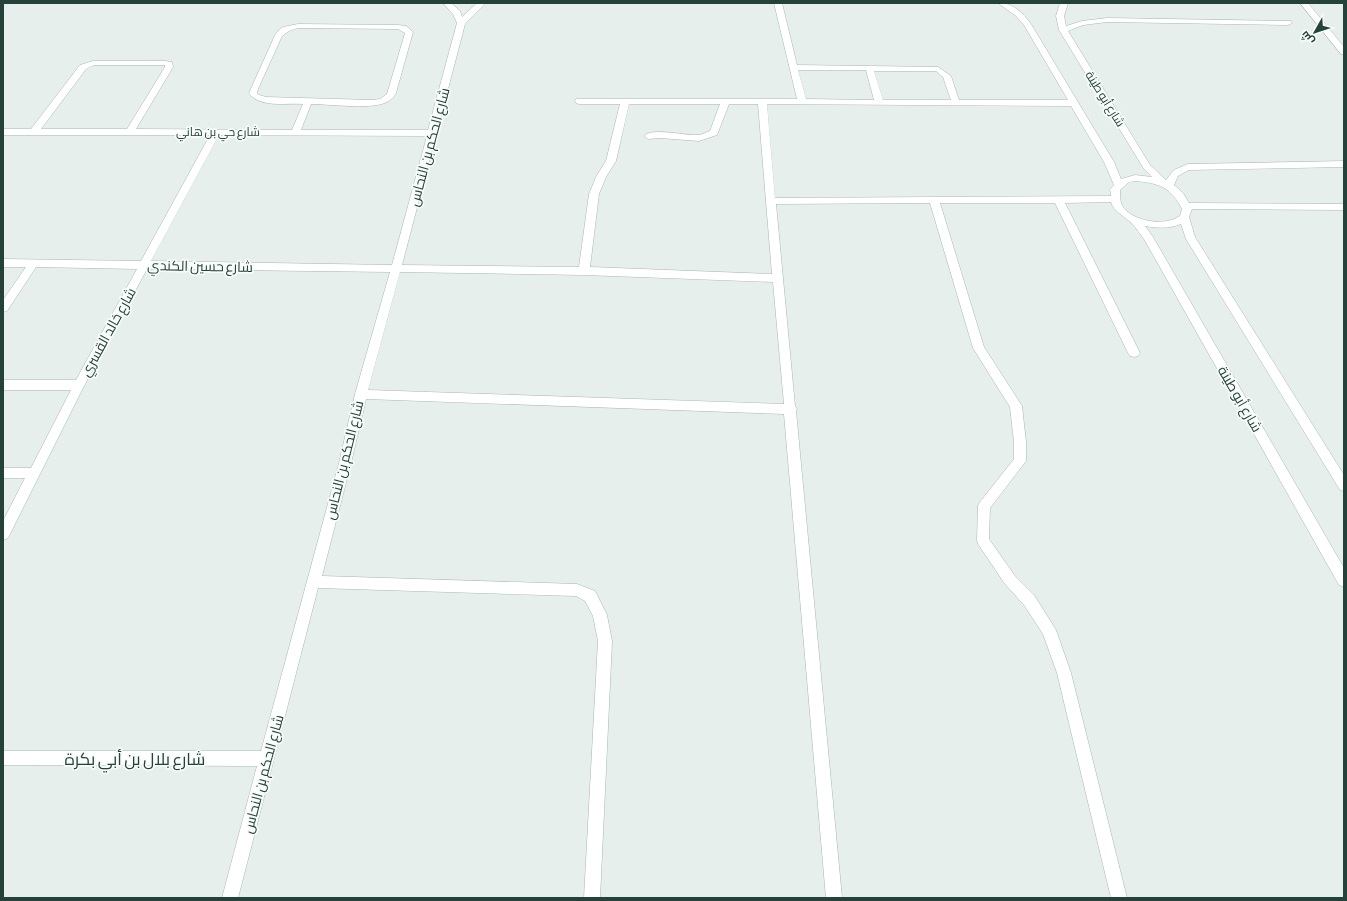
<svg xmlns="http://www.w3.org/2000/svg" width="1347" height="901" font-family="'Asap Condensed',Cairo,sans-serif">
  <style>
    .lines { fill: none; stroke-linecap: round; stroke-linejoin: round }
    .minor-casing { stroke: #a8b8b2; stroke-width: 1 }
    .minor { fill: #fff; fill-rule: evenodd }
    .labels { text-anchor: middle; stroke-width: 3.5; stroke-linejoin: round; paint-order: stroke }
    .far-street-label { font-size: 12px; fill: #24423a; stroke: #f7fbf9 }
    .street-label { font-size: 14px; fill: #24423a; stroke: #f7fbf9 }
    .near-street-label { font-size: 17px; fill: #24423a; stroke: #f7fbf9 }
  </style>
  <rect width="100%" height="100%" fill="#e6efeb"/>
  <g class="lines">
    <!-- minor casing -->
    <g class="minor-casing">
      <g id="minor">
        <path d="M443 3H451L460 11 462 17 477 3H486L465 24 402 265 579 267 589 194 596 177 606 161 620 104H579L576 103 575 101 576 99H797L774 3H782L797 65 938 67 951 76 959 100H1068L1024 25 1016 16 998 3C1013 3 1022 12 1031 24L1114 162 1121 179 1135 175 1152 177 1144 169 1059 30 1056 16 1060 3H1068L1064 16 1066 26 1082 21 1107 18 1291 21 1292 23 1288 25 1107 22 1083 25 1068 31 1150 165 1166 180 1174 170 1188 164 1344 161V167L1189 170 1178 176 1174 185 1183 193 1189 203 1344 204V210L1192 209 1189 217 1195 237 1344 475V491L1340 490 1186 239 1181 224C1169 229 1157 228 1145 226L1153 237 1344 568V587L1339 585 1144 239C1140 234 1135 226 1129 221 1123 215 1114 212 1111 202L1065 203 1140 353 1138 356 1134 357 1130 356 1128 353 1055 203H940L984 347 1022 406 1026 442V461L990 508 989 539 1015 576 1034 595 1056 630 1071 673 1127 898H1111L1057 673 1043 634 1024 605 1005 584 978 544 977 540 978 506 980 502 1014 459V442L1010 407 973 348 930 203 776 204 795 406 797 409 796 411 842 898H826L784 414 366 399 351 463 322 576 577 584 595 591 607 615 612 641 600 898H584L598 641 593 616 585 601 576 596 318 588 238 898H222L257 766 3 765V751H261L339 463 355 394 390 272 147 269 83 388 8 538 3 540V521L25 478H3V468H31L71 390H3V380H76L137 269 36 267 7 311 3 312V300L26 267H3V259L141 261 210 135H3V129H31L80 65 93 61H165L172 62 173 67 136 129 292 130 303 104C286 103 259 108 249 93L276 33 283 27 298 24 398 25 406 26 413 32 396 93C394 97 391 100 387 102 372 110 329 104 311 104L301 130H428L457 23 453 14ZM298 28 398 29 405 33 387 94 380 99 372 100 266 97 259 95 257 93 258 89 282 36 289 31ZM94 65H165V67L127 129H41L86 69ZM798 70H866L874 100 806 99ZM874 71H936L943 77 951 100H883ZM629 104H720L710 131C706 132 702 135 698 135 685 136 652 127 644 136L648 139 660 138 699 141 717 135 729 104H758L772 274 590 267 599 194 606 177 616 161ZM767 104 1071 106 1104 162 1114 185 1110 189 1111 196 775 198ZM219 135 427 136 392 265 151 261ZM1135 181C1159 183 1171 187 1182 209L1180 216C1177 217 1174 220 1171 220 1156 225 1127 219 1121 203 1120 199 1120 194 1120 190L1129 182ZM400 272 584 275 773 282 784 404 368 390Z"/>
        <polygon points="1300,3 1308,3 1344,47 1344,54 1341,54"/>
      </g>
    </g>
    <!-- minor -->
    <use href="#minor" class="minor"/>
  </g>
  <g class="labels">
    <!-- far-street labels -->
    <g class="far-street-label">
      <text transform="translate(1105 99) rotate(58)" y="4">شارع أبو طينة</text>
      <text x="218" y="136">شارع حي بن هاني</text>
    </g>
    <!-- street labels -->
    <g class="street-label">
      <text transform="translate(429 147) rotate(-75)" y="5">شارع الحكم بن النحاس</text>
      <text transform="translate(200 266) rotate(1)" y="5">شارع حسين الكندي</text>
      <text transform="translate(108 332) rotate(-61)" y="5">شارع خالد القسري</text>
      <text transform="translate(1240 399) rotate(60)" y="5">شارع أبو طينة</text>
      <text transform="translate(344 460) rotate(-76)" y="5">شارع الحكم بن النحاس</text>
      <text transform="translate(263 774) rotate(-75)" y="5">شارع الحكم بن النحاس</text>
    </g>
    <!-- near-street labels -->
    <g class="near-street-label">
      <text x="135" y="765">شارع بلال بن أبي بكرة</text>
    </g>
  </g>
  <!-- border -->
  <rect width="1347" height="901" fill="none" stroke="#24423a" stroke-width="8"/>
  <!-- north arrow -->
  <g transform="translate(1315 32) rotate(231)" stroke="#f7fbf9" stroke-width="3" paint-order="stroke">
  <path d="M0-3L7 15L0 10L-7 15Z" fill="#24423a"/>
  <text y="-6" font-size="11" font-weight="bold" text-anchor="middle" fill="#24423a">ش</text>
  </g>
</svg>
